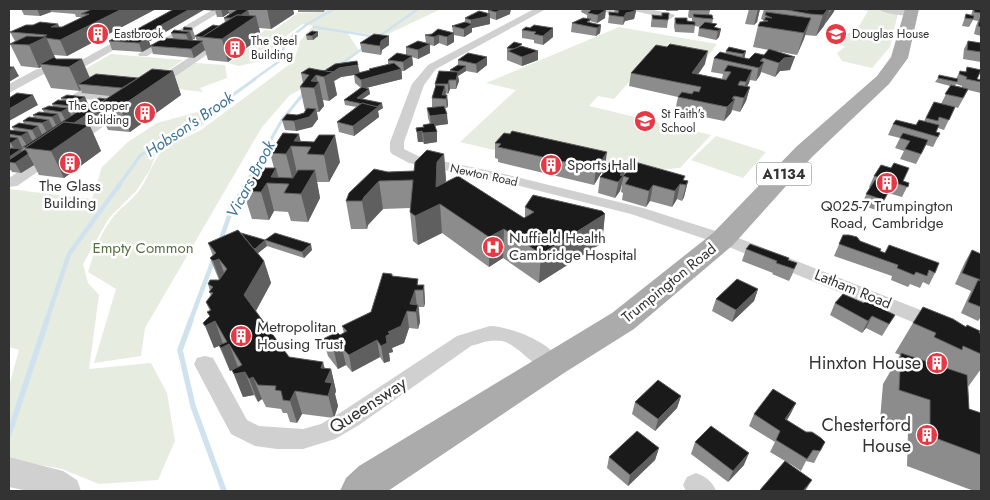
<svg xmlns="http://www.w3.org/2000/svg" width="990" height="500" font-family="Jost,sans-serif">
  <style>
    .green { fill: #e6ecdf }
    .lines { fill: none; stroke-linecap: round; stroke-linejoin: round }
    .stream-far3 { stroke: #cfe2ee; stroke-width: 2.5 }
    .stream-far2 { stroke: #cfe2ee; stroke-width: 3 }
    .stream-far1 { stroke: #cfe2ee; stroke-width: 4.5 }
    .stream { stroke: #cfe2ee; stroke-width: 5.5 }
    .minor { fill: #d0d0d0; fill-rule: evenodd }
    .tertiary { fill: #d0d0d0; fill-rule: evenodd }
    .primary { fill: #ababab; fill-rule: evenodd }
    .wall { fill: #8c8c8c; fill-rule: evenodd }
    .shaded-wall { fill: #5f5f5f }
    .building { fill: #1a1a1a; stroke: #5f5f5f }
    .labels { text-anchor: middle; stroke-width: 5; stroke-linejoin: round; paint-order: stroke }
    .far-poi-label { font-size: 12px; fill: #333; stroke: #fff; text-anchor: start }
    .far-street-label { font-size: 12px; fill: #333; stroke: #fff }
    .shield { fill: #fff; stroke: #707070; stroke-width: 1 }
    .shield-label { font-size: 14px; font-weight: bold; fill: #333 }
    .poi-label { font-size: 15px; fill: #333; stroke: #fff; text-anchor: start }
    .park-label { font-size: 15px; fill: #56703f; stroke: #fff }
    .street-label { font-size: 15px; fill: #333; stroke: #fff }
    .water-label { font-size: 16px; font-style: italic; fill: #3f7597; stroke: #fff }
    .near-poi-label { font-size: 18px; fill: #333; stroke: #fff; text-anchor: end }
    .near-street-label { font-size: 18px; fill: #333; stroke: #fff }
  </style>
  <rect width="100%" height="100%" fill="#fff"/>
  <!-- green -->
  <g class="green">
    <path d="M328 9H441L384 36 330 29 347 32 359 51 335 71 290 95 262 127 145 328 141 356 94 363 116 289 88 272C94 252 100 233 114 216 122 206 134 199 141 188 149 176 154 158 164 149L156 154 150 170 136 191 109 218 83 264 88 283 99 295 89 369 151 363 167 393 175 441 158 480 99 484 62 469 9 459V386L19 350 9 347V189L92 199 102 167 128 142 157 123 205 110 220 113 183 139 201 130 294 61 300 41 313 26 303 24C289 34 281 37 278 55L273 58 239 66 228 63 264 37 257 36 265 30 273 31 298 13 322 12Z"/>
    <polygon points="857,9 874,9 898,13 890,47 872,68 842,61 837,53 845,47 837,42 834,37 856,31 868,11"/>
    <polygon points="619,27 717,44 703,63 651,57 614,99 598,96 589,106 711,135 680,168 657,170 640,177 591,162 502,142 494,150 460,142 516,90 486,83"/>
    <polygon points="111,54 183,60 149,83 73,76"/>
    <polygon points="195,63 225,65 227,78 200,88 203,92 162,87"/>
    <polygon points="716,136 766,152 743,178 691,160"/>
  </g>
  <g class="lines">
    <!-- stream-far3 -->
    <g class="stream-far3">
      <polyline points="314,27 377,37"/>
      <polyline points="378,37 418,9"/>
      <polyline points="340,65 366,46"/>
      <polyline points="253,80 281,60 285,42 306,25 334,9"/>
    </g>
    <!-- stream-far2 -->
    <g class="stream-far2">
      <polyline points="119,185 140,156 173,133 187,128 255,79"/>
      <polyline points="245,185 282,120 304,93"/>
    </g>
    <!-- stream-far1 -->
    <g class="stream-far1">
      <polyline points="220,242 232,208 246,184"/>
      <polyline points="46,322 69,254 120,184"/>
      <polyline points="190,322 214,258"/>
    </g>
    <!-- stream -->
    <g class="stream">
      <polyline points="191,320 180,350 193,406 224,491"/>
      <polyline points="9,434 47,320"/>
    </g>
    <!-- minor -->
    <g class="minor">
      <polygon points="174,9 185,9 84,67 70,72 44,74 9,93 9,84 37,69 68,66 76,63"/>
      <polygon points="214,9 225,9 147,56 139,56 138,54"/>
      <polygon points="534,9 546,9 436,69 424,85 404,142 404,149 418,156 500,173 643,208 741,239 981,334 981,350 729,247 631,214 500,181 409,163 392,154 390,151 390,142 412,84 428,65"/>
      <path d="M596 9H631C624 14 603 14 596 9Z"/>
      <polygon points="632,9 649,9 673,14 675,16 670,19 634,11"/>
      <path d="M878 9H900L913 11 915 13C908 18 885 14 878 9Z"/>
      <polygon points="225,34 229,35 229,39 158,89 150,89 148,86 150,83"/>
      <path d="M79 91 112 95 118 99C110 107 94 99 83 99 75 100 67 110 58 112L52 108Z"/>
      <polygon points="122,104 126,105 128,108 126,111 17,186 9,187 9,178"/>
      <path d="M490 326C513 327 552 343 563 364L560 370C537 377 523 346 502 341 491 339 481 343 471 346L359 425 335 439 303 449H277L255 446 231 434 194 364 197 358 205 356 213 358 247 420 259 426 303 429 321 424 343 411 457 336Z"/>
      <path d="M696 473C706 477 712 481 716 491H686L683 485 687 477Z"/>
    </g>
    <!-- tertiary -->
    <polygon class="tertiary" points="9,457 63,471 77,480 81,491 28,491 9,487"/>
    <!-- primary -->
    <polygon class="primary" points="905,9 919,9 908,58 889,84 812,157 733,245 634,329 564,373 388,491 340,491 346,478 359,466 612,313 713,233 796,147 877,76 891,57"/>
  </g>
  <!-- wall -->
  <g class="wall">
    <polygon points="21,9 156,9 67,56 54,55 56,59 90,77 138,78 173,71 181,95 130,132 108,130 102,117 90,126 101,151 64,178 39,175 34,165 21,173 12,172 11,170 9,171 9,130 14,130 12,127 24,124 23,121 34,118 33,115 44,112 42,109 53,106 52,104 62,101 61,98 85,97 88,105 106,99 110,96 82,93 81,90 80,91 51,88 41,67 39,68 21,66 10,44 15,41 10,32 33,25 58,24 59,27 62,27 83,17 76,17 75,14 51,12 40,16 24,15"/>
    <path d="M174 9H293L294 14 271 29 259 28 261 37 228 62 208 60 205 50 194 58 153 54 151 47 142 52 112 50 109 41 134 37 132 32ZM204 10 214 11 215 10 217 17H223L229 13V15L224 18 225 22 219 26 195 36 197 41 192 40V39H195V36L192 28 183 30 184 31 171 33 173 38 150 45 149 41H150Z"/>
    <polygon points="298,9 325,9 324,12 298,12"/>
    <polygon points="582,9 598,9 605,18 597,23 590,21 590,23 601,25 600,33 596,36 571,32 572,23 587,18 587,15 581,12"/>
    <polygon points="615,9 636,11 634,19 625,21 623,25 608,23 609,15 614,12"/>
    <rect x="666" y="9" width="12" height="2"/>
    <polygon points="689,9 709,9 710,10 709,15 713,19 712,24 716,28 721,29 719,37 716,40 698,36 699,28 700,27 695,26 694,33 675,32 674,26 675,18 687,21 692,21 692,18 689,18 688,16"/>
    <polygon points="749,9 760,9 757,22 754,25 745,24"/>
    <polygon points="764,9 835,9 833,13 816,36 805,35 797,55 776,51 790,70 780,71 775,77 761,72 760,75 756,81 750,80 747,87 750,87 746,101 740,112 732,110 731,113 724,121 675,111 678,97 629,86 631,73 705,64 698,74 722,79 723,74 711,72 714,58 725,54 726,51 746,51 744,58 749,59 764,55 769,50 753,47 758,26 763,22 763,20 761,19"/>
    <polygon points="973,9 981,9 981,36 974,34 976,26 978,21 973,20 969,27 962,26 966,14 971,15"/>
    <polygon points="488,10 510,14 496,20 490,18 490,24 472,28 472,32 464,37 454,35 454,42 447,46 439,43 434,46 430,45 430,53 418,59 412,57 413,65 404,71 402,71 402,79 366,88 369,89 370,94 362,99 383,108 378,111 379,117 354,136 339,132 337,122 357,107 345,105 344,100 361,88 355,83 354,75 341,77 334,81 337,95 329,101 323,100 324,106 319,112 317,112 318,119 312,127 296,131 285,130 282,120 304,113 305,111 300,87 303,83 301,73 319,70 359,73 369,71 369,69 388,65 388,60 406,55 406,47 426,43 425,35 453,33 452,26 465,22 465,18 488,13"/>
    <polygon points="662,13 669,13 667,28 651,27 651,24 652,15 661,16"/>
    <polygon points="526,27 553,37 543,45 534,43 534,40 522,38 522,30"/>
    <polygon points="306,35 318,36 313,40 307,40"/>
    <polygon points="389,36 389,45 382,50 381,55 362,52 360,43"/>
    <polygon points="968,41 981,43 981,62 963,59 964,49"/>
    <polygon points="522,46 538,51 538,60 522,66 507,60 507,48"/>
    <polygon points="487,57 487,65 477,73 466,71 458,76 459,81 456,89 450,89 448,94 445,93 446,95 447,95 448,105 447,108 445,108 448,124 435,126 437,132 437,142 424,144 423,142 418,142 416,128 423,127 423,125 430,124 428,118 427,108 432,107 432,98 435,89 435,84 450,71 450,70 458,65 458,60"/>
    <path d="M960 71 977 79 981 80V93L968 90 958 108 955 107 944 130 938 128 936 132 940 133 933 147 926 145 916 164 900 159 904 151 895 148 900 138 888 135 893 124 916 125 924 121 934 102 941 104 950 86 935 82 938 78 956 79ZM956 84 962 86V87L955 86Z"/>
    <polygon points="301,142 340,162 329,182 317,182 320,198 308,222 291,221 288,212 274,211 269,220 252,219 243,191 274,168 270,153"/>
    <polygon points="495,143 605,167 603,170 626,167 624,175 684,180 688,181 684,197 682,201 677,199 672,207 650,201 646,207 622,200 623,193 621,192 622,184 620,191 615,198 598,193 600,177 602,176 602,171 594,185 498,162 498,159 495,158"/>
    <polygon points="444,154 446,181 445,182 524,218 525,218 525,207 605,214 602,243 539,283 503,258 489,267 442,233 418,245 413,241 410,212 410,208 383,209 368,225 367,229 351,229 346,201 388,172 414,171"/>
    <polygon points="874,176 903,181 909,183 902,197 888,193 879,211 861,205 870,187 869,187"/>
    <polygon points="241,233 265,240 312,250 304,258 267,246 258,253 264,261 271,283 256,311 289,357 325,368 331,369 336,391 335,394 338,406 334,418 302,414 297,423 290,422 287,413 283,413 281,409 266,407 262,399 258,402 254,395 243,397 232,370 238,367 230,371 219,346 214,348 209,317 210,311 206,302 211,295 209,292 210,291 208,284 219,280 210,258 213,256 208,243"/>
    <polygon points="843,235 860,241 880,251 935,273 929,285 923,282 920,288 910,284 908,287 891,280 892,276 834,256"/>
    <polygon points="746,249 789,260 797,263 792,275 789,281 772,274 773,273 742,261"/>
    <polygon points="972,250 981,279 980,281 981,281 981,317 978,321 961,313 971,291 955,284 965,262"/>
    <polygon points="393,276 418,279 418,285 424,285 425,303 424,307 419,307 420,322 418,329 409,328 404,343 392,348 393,352 389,353 390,361 384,363 380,357 352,372 346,365 338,369 328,356 323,339 340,335 344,333 342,326 371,312"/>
    <polygon points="758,289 754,301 732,322 712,311 716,299"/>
    <polygon points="835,303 895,315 882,336 866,328 862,333 830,315"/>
    <polygon points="913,323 966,327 981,333 981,369 968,387 969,409 981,413 981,491 974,491 907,466 908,431 880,420 883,384 900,355 895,353"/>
    <polygon points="681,396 677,408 655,431 632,414 635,402"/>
    <polygon points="796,403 787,420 806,432 825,442 814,463 806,461 801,471 789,463 805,491 760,491 785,461 770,452 775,442 749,426 754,414"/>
    <polygon points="695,442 744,465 728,482 691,454"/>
    <polygon points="659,448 655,460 628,486 607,468 609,457"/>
  </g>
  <!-- shaded-wall -->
  <g class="shaded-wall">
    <polygon points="37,9 50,9 51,12 40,16"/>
    <polygon points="122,9 156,9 67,56 60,40 51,27 58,24 64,38"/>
    <polygon points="190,9 203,9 203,10 150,41 147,33"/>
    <polygon points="221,9 228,9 229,13 223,17"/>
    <polygon points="267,9 293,9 294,14 271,29"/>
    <polygon points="503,9 511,9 510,14 496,20 496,12"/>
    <polygon points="758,9 760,9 757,22 754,25"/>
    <polygon points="828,9 830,9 824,26 816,36 823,15"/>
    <polygon points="832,9 835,9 833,13 825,24 829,13"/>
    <polygon points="248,10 250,18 236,19"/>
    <polygon points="606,10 605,18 597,23 598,15"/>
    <polygon points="636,11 634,19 625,21 623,25 624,17 626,13"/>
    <polygon points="490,14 490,24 472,28 472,32 464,37 464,29 471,24 471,20"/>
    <polygon points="256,16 261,37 228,62 222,39"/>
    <polygon points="811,18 804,39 797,55 804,33"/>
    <polygon points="601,25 600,33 596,36 597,28"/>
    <polygon points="553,28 553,37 543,45 543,36"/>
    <polygon points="721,29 719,37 716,40 718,31"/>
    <polygon points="190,32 193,40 189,42 186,34"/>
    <polygon points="318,32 318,36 313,40 312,36"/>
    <polygon points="454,33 454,42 447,46 447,37"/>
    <polygon points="439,35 439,43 434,46 434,37"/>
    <polygon points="389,36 389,45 382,50 381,55 380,46 381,41"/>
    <polygon points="46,37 56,60 40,64 41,67 39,68 29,45"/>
    <polygon points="148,38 151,47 142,52 139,43"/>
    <polygon points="202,42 205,50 194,58 191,49"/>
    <polygon points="430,44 430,53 418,59 418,50"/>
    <polygon points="538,51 538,60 522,66 522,57"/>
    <polygon points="708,51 705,64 691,85 692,73"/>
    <polygon points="746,51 743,64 740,64 743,54"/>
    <polygon points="412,56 413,65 404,71 403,62"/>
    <polygon points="487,57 487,65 477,73 476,64"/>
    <polygon points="795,57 790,70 780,71 775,77 779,63 784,58"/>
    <polygon points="763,58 760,66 764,62 760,75 756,81 760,61"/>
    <polygon points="82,59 92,83 78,84 81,90 80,91 69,67"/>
    <polygon points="358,65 360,74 341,77 334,81 337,95 329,101 324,77 339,68"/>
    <polygon points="466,66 466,71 458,76 459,81 456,89 456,80 458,72"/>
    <polygon points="14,67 19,76 9,82 9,70"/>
    <polygon points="401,69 402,79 362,89 361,80"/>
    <polygon points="752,70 749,83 742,96 746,82"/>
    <polygon points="173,71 181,95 130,132 120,107"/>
    <polygon points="316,75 318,83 319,82 324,106 319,112 314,88 311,81"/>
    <polygon points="449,80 450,89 448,94 448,84"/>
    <polygon points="445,86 446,95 442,95"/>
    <polygon points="750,87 746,101 740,112 744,98"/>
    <polygon points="369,89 370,94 357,103 357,98"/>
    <polygon points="33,95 38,105 9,121 9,109"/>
    <polygon points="447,95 448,105 447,108 446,99"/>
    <polygon points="734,96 732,102 735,99 731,113 724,121 727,107"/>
    <polygon points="85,97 89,106 84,110 79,100"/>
    <polygon points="76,102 81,112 75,115 71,106"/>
    <polygon points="382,103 383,108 378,111 379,117 354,136 353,126"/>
    <polygon points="98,107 102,117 90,126 101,151 64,178 51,151 37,149"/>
    <polygon points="68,108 72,118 66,121 61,112"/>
    <polygon points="316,109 318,119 312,127 296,131 294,121"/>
    <polygon points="58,114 62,124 57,127 52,117"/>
    <polygon points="447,114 448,124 431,126 430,116"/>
    <polygon points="49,120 54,130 47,133 42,123"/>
    <polygon points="38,126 43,136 37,140 32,130"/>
    <polygon points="422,131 423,142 418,142 417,132"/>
    <polygon points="28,132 33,142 27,146 21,136"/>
    <polygon points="437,132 437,142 424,144 423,133"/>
    <polygon points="299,134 302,147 294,141"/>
    <polygon points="335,135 340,162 329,182 324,155"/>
    <polygon points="18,138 23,149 21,150 25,156 28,154 34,165 21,173 15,163 9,162 9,149 12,155 16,152 11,143"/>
    <polygon points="291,146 297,173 293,181 286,154"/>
    <polygon points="607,152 605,167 594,185 596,169"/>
    <polygon points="444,154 446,181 439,189 442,233 418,245 415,216 437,162"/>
    <polygon points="626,167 620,191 615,198 620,175"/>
    <polygon points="276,168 280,184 271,177"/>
    <polygon points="315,170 320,198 308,222 301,194"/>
    <polygon points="379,181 383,209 368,225 367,229 362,201 364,197"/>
    <polygon points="688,181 684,197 682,201 686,185"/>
    <polygon points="267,183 274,211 269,220 261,192"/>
    <polygon points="680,184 677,199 672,207 675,191"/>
    <polygon points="653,185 650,201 646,207 649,191"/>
    <polygon points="605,214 602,243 539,283 541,254"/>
    <polygon points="504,229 503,258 489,267 489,237"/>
    <polygon points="265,240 267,246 257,254 255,249"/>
    <polygon points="311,244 312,250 304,258 302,252"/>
    <polygon points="219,259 227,281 221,283 213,261"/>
    <polygon points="264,261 271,283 252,318 244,295"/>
    <polygon points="424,285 425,303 424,307 423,290"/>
    <polygon points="758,289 754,301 732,322 736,310"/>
    <polygon points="415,290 417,307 410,304"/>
    <polygon points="418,305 420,322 418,329 416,312"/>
    <polygon points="407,311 409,328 404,343 392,348 393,352 389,353 390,361 384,363 381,346 388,332"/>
    <polygon points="872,316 866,328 862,333 868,321"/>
    <polygon points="215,321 223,344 214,348 205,326"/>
    <polygon points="377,340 380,357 352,372 349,355"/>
    <polygon points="229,344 238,367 230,371 221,348"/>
    <polygon points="342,348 346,365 338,369 334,351"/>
    <polygon points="323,362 327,377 331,369 336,391 335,394 338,406 334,418 321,368"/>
    <polygon points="245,372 254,395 243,397 234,374"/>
    <polygon points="253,377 262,399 258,402 249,379"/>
    <polygon points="295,391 302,414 297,423 290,401"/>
    <polygon points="681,396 677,408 655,431 658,419"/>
    <polygon points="796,403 790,415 780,431 785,419"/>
    <polygon points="659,448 655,460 628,486 630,475"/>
    <polygon points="749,453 744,465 728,482 733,471"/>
    <polygon points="812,480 805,491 803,491"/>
  </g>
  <!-- building -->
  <g class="building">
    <polygon points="92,9 122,9 60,40 46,38 46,37 42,37 47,35 10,32 26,25 33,25 40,22 58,24 51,27 62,27 89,14 81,14"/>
    <polygon points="174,9 190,9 147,33 132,32"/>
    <polygon points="238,9 248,9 248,10 241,15 237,15 231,18 224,18"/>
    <polygon points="490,9 503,9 496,12 488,10"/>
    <polygon points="591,9 598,9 606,10 598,15 588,13 592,9"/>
    <polygon points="614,9 632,9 636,11 626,13 624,17 609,15 609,12 618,13 619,11"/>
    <polygon points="690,9 709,9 710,10 690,10"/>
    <polygon points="782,9 801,9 807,10 809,9 828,9 823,15 810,14"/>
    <polygon points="974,9 981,9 981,13 974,12"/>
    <polygon points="479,11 490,14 487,15 490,16 471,20 465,18"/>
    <polygon points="766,12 811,18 804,33 758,26 760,22 768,21 764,20 766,17 772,18 765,15"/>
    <polygon points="662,13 669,13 668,20 653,19 652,15 662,16"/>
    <polygon points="693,14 712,15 713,19 701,18 694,17"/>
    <polygon points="966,14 974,16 973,19 965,18"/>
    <polygon points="237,15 256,16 222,39 201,37"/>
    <polygon points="583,18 591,19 587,22 601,25 597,28 572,23"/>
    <polygon points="675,18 687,18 687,21 695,22 695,25 676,24"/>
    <polygon points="980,18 981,18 981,27 978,26"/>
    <polygon points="465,22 472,24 464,29 452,26"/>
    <polygon points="705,22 717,24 714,27 721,29 718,31 699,28"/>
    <polygon points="213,25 219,26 202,37 195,36"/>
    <polygon points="534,25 553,28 543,36 534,34 536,32 522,30 526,27 530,28"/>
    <polygon points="184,27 192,28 192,30 183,30"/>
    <polygon points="438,29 454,33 447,37 439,35 434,37 425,35 432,34"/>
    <polygon points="174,30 190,32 186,34 171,33"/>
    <polygon points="312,31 318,32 312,36 306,35"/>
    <polygon points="374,34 389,36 381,41 380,46 360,43"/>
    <polygon points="27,36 46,37 29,45 10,44"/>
    <polygon points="118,36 148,38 139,43 109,41"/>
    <polygon points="164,38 203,41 191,49 150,46"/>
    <polygon points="418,41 430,44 418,50 406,47"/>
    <polygon points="968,41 981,43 981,52 967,50"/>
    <polygon points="514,42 522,44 517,48 513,49 507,48"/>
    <polygon points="670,44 708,51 692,73 726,80 731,72 724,71 728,65 752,70 746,82 740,81 738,85 750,87 744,98 734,96 732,99 735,99 727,107 678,97 682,92 692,94 694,91 699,92 701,87 631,73 656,45 667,47"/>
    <polygon points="521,46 538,51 522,57 508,51"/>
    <polygon points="729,47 746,51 743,54 726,51"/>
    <polygon points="769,49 795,57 784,58 779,63 763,58 760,61 764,62 759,68 714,58 720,52 749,59 755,53 764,55"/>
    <polygon points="397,53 412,56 403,62 388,60"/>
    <polygon points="468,53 487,57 476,64 458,60"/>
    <polygon points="54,57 56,59 82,59 69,67 40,64"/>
    <polygon points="357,61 358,65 339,68 333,72 324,71 335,64"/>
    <polygon points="394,63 401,69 361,80 354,74 370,70 369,69"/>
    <polygon points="458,65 466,66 458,72 450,70"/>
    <polygon points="9,67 14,67 9,70"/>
    <polygon points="967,67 981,70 977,79 981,80 981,82 966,79 967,77 959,74 960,71 966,72"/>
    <polygon points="309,68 319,70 333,72 324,77 316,75 311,81 319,82 314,88 300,87 309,75 301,73"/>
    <polygon points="152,69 173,71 120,107 97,105"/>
    <polygon points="439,71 458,72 456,80 449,80 448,84 435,84"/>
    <polygon points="96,74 138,78 122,88 78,84"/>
    <polygon points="939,75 958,79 957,82 938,78"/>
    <polygon points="436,85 445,86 442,95 447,95 446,99 432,98"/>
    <polygon points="951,85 968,89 963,98 945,94"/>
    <polygon points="362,87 369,89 357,98 382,103 377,107 344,100"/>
    <polygon points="17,93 33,95 9,109 9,98"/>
    <polygon points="67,95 85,97 79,100 61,98"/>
    <polygon points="99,98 106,99 97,105 98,107 74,123 64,122 26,147 23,147"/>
    <polygon points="58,100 76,102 71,106 52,104"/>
    <polygon points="934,102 955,107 949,120 939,117 938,121 926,118"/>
    <polygon points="362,103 378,107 353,126 337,122"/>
    <polygon points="49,106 68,108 61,112 42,109"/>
    <polygon points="444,106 447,114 430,116 427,108"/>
    <polygon points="307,108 316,109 309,117 294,121 282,120 287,114 297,115 304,113"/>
    <polygon points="39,112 58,114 52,117 33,115"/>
    <polygon points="29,117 49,120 42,123 23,121"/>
    <polygon points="896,120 916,125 919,120 939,125 936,132 940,133 938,137 893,124"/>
    <polygon points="64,122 89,125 51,151 25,148"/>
    <polygon points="19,123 38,126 32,130 12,127"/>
    <polygon points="434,123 437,132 423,133 422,131 417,132 416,128 424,127 423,125"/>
    <polygon points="9,130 28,132 21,136 9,134"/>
    <polygon points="512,131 607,152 596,169 498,147 501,144 495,143 504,133 510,134"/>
    <polygon points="283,133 299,134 294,141 314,142 319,135 335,135 324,155 307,154 311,147 291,146 286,154 270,153"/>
    <polygon points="903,133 928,140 921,154 905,149 910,141 900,138"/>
    <polygon points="9,137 18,138 11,143 9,142"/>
    <polygon points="11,148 21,149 9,157 9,150"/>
    <polygon points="24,150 26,150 28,154 15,163 9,162 9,160"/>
    <polygon points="427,150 444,154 437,162 436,187 458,176 524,218 534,212 525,207 533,195 602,211 605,214 541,254 504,229 489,237 440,204 415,216 410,212 413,180 379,181 364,197 362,201 346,201 349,193 374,169 388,172 414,171 415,162"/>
    <polygon points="635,162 685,176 683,180 688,181 686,185 680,184 675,191 653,185 649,191 625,184 629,178 623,176"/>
    <polygon points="609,163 626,167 620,175 623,176 618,182 600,177 605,172 602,171"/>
    <polygon points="894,163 909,168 903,181 909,183 908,187 874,176 881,165 891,168"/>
    <polygon points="260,168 276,168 271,177 293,178 298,170 315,170 301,194 284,193 289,184 267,183 261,192 243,191"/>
    <polygon points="875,180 892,186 884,200 866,194"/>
    <polygon points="238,230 264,261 244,295 289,357 323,362 321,368 331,369 325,382 332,383 328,396 295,391 290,401 283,400 281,391 275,390 276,386 258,385 253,377 249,379 245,372 234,374 232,370 242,365 229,344 221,348 219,345 227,342 215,321 205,326 203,323 210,316 207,312 211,310 206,302 213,293 209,292 213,287 208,284 210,280 219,280 227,269 219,259 213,261 210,258 216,253 208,243"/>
    <polygon points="241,233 265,240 255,249 253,248"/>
    <polygon points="275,233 311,244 302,252 265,240"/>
    <polygon points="843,235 849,235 857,237 860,241 881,249 880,251 885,253 889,245 939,263 935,273 929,270 927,276 916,272 914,275 897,268 898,265 839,244"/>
    <polygon points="750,244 789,258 788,260 797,263 794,269 776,263 777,261 746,249"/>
    <polygon points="972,250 981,254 981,280 962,273"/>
    <polygon points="383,273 392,274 392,276 418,279 417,285 424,285 423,290 415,290 410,304 418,305 416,312 407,311 401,326 388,332 390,334 386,336 387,343 381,346 377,340 349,355 342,348 334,351 323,339 337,332 340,335 347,331 342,326 371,312"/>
    <polygon points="737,279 758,289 736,310 716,299"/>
    <polygon points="978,280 981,281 981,307 968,302"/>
    <polygon points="843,294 864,303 866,301 895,315 889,324 872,316 868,321 835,303"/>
    <polygon points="923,307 953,319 966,327 967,325 980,331 979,333 981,333 981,354 963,346 962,350 934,337 936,333 913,323"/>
    <polygon points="901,353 967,375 969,409 981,413 981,455 930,436 930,400 899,390"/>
    <polygon points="658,380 681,396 658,419 635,402"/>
    <polygon points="773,389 796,403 785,419 806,432 812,432 821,438 825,442 820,451 813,450 807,459 776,440 780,431 754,414"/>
    <polygon points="711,426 749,453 733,471 695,442"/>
    <polygon points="637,431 659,448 630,475 609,457"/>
    <polygon points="785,461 812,480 803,491 762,491 760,490"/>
  </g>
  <!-- icons -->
  <defs>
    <g id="building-disc" transform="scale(1.125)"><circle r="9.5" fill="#e63946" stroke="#fff"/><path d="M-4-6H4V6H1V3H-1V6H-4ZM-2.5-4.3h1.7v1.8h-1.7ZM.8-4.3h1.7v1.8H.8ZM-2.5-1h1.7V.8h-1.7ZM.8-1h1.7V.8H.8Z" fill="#fff"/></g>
    <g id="university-disc" transform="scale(1.125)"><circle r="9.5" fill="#e63946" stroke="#fff"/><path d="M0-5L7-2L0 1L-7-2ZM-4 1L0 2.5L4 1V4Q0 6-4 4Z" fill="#fff"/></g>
    <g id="school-disc" transform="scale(1.125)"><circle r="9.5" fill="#e63946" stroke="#fff"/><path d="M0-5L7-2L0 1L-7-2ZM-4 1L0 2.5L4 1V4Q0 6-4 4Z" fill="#fff"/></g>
    <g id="hospital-disc" transform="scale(1.125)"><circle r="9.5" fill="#e63946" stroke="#fff"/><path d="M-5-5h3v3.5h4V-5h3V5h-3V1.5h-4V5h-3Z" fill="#fff"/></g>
  </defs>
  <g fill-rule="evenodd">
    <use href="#building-disc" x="98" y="34"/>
    <use href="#university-disc" x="836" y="34"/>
    <use href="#building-disc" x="235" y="48"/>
    <use href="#building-disc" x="145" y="113"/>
    <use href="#school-disc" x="645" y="121"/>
    <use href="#building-disc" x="70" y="163"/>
    <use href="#building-disc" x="551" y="165"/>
    <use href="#building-disc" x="887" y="183"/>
    <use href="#hospital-disc" x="493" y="247"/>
    <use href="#building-disc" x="241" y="336"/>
    <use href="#building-disc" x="937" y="363"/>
    <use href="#building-disc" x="927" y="435"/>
  </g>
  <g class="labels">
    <!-- far-poi labels -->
    <g class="far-poi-label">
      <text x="114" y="38">Eastbrook</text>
      <text x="852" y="38">Douglas House</text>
      <text x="251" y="45">The Steel<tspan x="251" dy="14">Building</tspan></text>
      <text x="129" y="110" text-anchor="end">The Copper<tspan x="129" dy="14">Building</tspan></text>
      <text x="661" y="118">St Faith's<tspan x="661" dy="14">School</tspan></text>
    </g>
    <!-- far-street labels -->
    <g class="far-street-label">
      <text transform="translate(484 175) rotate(12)" y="4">Newton Road</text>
    </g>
    <!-- shield labels -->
    <rect class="shield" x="756.5" y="162.5" width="55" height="23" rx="4"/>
    <g class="shield-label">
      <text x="784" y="179">A1134</text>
    </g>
    <!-- poi labels -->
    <g class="poi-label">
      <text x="567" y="170">Sports Hall</text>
      <text x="70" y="191" text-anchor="middle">The Glass<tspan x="70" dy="17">Building</tspan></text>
      <text x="887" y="211" text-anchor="middle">Q025-7 Trumpington<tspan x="887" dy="17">Road, Cambridge</tspan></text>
      <text x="509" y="243">Nuffield Health<tspan x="509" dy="17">Cambridge Hospital</tspan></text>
      <text x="257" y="332">Metropolitan<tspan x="257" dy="17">Housing Trust</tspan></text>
    </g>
    <!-- park labels -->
    <g class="park-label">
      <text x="143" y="253">Empty Common</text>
    </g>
    <!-- street labels -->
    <g class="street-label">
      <text transform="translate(669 283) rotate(-39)" y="5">Trumpington Road</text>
      <text transform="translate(853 289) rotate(22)" y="5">Latham Road</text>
    </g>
    <!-- water labels -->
    <g class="water-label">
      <text transform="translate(189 124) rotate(-34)" y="6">Hobson's Brook</text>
      <text transform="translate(250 179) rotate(-62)" y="6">Vicars Brook</text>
    </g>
    <!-- near-poi labels -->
    <g class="near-poi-label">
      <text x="921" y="369">Hinxton House</text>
      <text x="911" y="431">Chesterford<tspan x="911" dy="21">House</tspan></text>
    </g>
    <!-- near-street labels -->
    <g class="near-street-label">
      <text transform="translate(368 405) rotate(-33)" y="6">Queensway</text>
    </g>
  </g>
  <!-- border -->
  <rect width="990" height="500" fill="none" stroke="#333333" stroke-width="20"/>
</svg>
